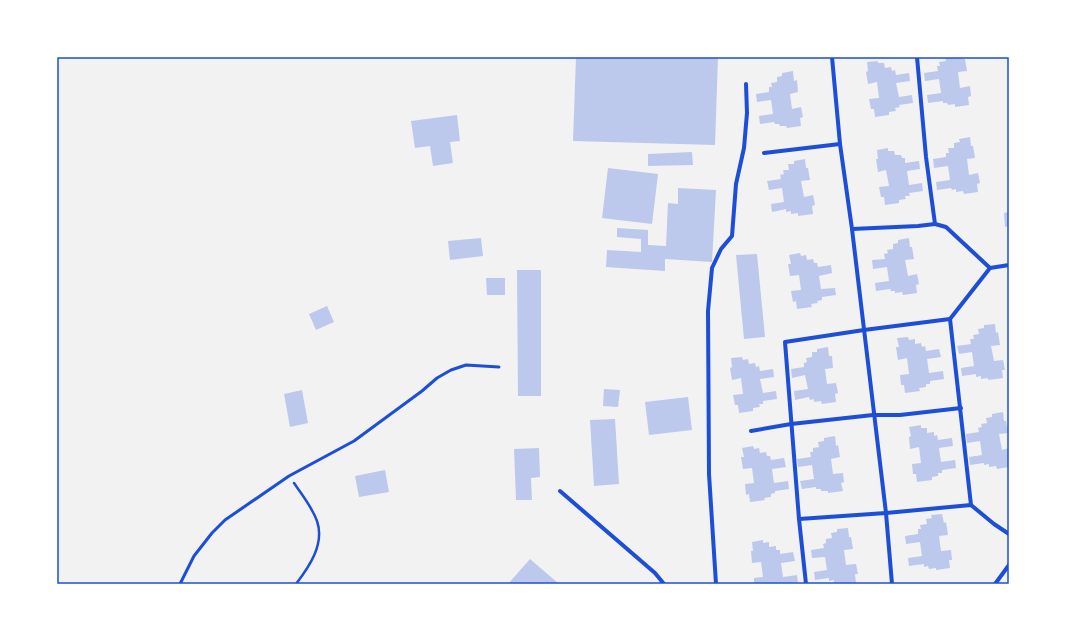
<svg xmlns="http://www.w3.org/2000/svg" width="1066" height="641" font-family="'DejaVu Sans',sans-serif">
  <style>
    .building { fill: #bdc9ec }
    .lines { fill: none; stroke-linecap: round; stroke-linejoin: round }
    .path { stroke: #1d4ed8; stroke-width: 2.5 }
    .service { stroke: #1d4ed8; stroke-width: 3 }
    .minor { stroke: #1d4ed8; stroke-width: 4 }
    .neatline { fill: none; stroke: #1d4ed8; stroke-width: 1.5 }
  </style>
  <rect width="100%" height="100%" fill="#f2f2f2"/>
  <!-- building -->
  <g class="building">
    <polygon points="576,57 718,57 715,145 573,141"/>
    <polygon points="945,57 962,57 963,59 965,59 967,71 958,72 960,88 970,86 971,96 968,97 969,105 955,107 955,104 948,105 947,103 943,103 943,101 928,103 927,95 941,93 939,79 925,81 924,73 938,71 937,66 940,66 939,62 946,61"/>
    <polygon points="878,61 878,63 884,63 885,68 891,67 892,71 895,70 896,75 909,73 910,81 896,83 899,97 912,95 913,103 899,105 900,107 895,108 896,111 889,112 889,115 875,117 874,109 871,109 869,99 879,98 877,82 868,84 866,72 868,71 867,62"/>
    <polygon points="793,71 794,81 797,80 798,92 790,94 792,109 801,107 803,117 800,118 801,126 787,128 786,126 780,126 779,124 775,124 774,122 760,124 759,116 773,114 771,100 757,102 756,94 769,92 769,87 772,87 771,83 777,82 777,77 782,76 782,73"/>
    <polygon points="457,115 460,141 450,142 453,163 433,166 430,146 415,148 411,121"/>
    <polygon points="970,137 971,146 973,146 975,158 967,159 969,175 978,173 980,183 977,184 978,192 964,194 963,191 956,192 956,189 952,190 951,188 937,190 936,182 950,180 948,166 934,168 933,159 946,157 946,153 949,153 948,148 954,148 954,143 960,142 959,139"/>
    <polygon points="888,148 888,151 894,151 895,155 901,155 902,158 905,158 905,163 919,161 920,169 907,171 909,185 922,183 923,191 909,193 910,196 905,196 906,199 899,200 899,203 885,205 884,197 881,197 879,187 889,186 886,170 878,172 876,159 878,159 877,150"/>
    <polygon points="692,152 693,165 648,166 648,154"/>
    <polygon points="805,159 806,168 808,168 810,180 801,181 804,197 813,195 815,205 812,206 813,214 798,216 798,213 791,214 791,211 786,212 786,209 772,212 771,204 784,202 782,188 769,190 767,181 781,179 780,175 784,174 783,170 789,170 788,164 794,164 794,161"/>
    <polygon points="608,168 658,174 652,224 602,218"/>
    <polygon points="678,188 716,190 712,262 665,259 665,271 606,267 607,250 641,252 641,239 617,237 617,228 648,230 648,245 666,246 668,203 678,204"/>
    <polygon points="1009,212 1009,226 1005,227 1004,213"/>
    <polygon points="481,238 483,256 450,260 448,241"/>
    <polygon points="909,238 910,247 912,247 914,259 905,260 908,276 917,274 919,284 916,285 917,293 903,295 902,292 895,293 895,291 891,291 890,289 876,291 875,283 889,281 887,267 873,269 872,260 885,259 884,254 888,253 887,250 893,249 893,244 898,243 898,240"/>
    <polygon points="800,253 801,256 806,255 807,260 813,259 814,263 817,263 818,267 831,265 832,273 819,276 821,289 835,288 836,295 822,297 822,300 817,301 818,303 811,304 812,307 797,309 796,301 793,302 791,291 801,290 799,275 790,276 788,264 791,264 789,255"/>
    <polygon points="757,254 765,337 744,339 736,255"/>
    <polygon points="517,270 541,270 541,396 518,396"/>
    <polygon points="486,278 505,278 505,295 487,295"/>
    <polygon points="327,306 334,322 316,330 309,314"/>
    <polygon points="995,324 996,333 998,332 1000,345 991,346 994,361 1003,360 1005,370 1002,370 1003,378 988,380 988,378 981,379 981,376 976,377 976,374 962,376 961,368 974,366 972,352 959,354 957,346 971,344 970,339 974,339 973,335 979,334 978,329 984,328 984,325"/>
    <polygon points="908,337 909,340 915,339 915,344 921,343 922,347 925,346 926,351 939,349 941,357 927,359 929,373 943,371 944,379 930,381 930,384 926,384 926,387 919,388 920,391 905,393 904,385 901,385 900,375 909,374 907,358 898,360 896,347 899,347 897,338"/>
    <polygon points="828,347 829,356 832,356 833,368 825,369 827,384 836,383 838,393 835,394 836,402 822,404 821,401 814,402 814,399 810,400 809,397 795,400 794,391 808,389 805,375 792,378 791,369 804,367 804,363 807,362 806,358 812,357 812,352 817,352 817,349"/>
    <polygon points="742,357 743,360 748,359 749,364 755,363 756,367 759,366 760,371 773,369 774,377 760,379 763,393 776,391 777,399 763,401 763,404 759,404 760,407 753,408 753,411 739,413 738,405 735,405 733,395 743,394 741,378 732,380 730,368 732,367 731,358"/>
    <polygon points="604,389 620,390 618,407 603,406"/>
    <polygon points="302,390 308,423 290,427 284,394"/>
    <polygon points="688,397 692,430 649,435 645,402"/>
    <polygon points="1003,412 1004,421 1006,421 1008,433 999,434 1002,450 1009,448 1009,467 997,469 996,466 989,467 989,464 984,465 984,463 970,465 969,457 982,455 980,441 967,443 966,434 979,432 978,428 982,427 981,424 987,423 986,418 992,417 992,414"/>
    <polygon points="615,419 619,484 594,486 590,420"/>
    <polygon points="921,425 921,428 927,428 927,433 934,432 934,436 937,435 938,440 952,438 953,446 939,448 941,462 955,460 956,468 942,470 942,473 938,473 938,476 932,477 932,480 917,482 916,474 913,474 912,464 921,463 919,447 910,449 909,437 911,436 909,427"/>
    <polygon points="835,436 836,446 838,445 840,457 831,459 833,474 843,473 844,482 841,483 843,491 828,493 828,491 821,491 821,489 816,489 816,487 802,489 800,481 814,479 812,465 798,467 797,459 811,457 810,452 813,452 813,448 819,447 818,442 824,441 824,438"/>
    <polygon points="753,446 754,449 759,448 760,453 766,452 767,456 770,456 771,460 784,458 786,467 772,469 774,483 788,481 789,489 775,491 775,493 771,494 771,497 764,498 765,500 750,502 749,494 746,495 745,484 754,483 752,468 743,469 741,457 744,457 742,448"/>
    <polygon points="539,448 540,477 531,478 532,500 516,500 514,449"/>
    <polygon points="385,470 389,492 359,497 355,476"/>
    <polygon points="942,514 944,523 946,522 948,535 939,536 941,551 951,550 952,560 949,560 950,568 936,570 936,568 929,569 928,566 924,567 924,564 909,566 908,558 922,556 920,542 906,544 905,536 918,534 918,529 921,529 920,525 927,524 926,519 932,518 931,515"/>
    <polygon points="848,528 849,537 851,537 853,549 844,550 846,565 856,564 858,574 855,574 856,583 846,584 841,584 841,582 834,583 834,580 829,581 829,578 815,580 814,572 827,570 825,557 812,558 811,550 824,548 823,544 826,543 826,539 832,538 831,533 837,532 837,529"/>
    <polygon points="763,540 763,543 769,542 769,547 776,546 776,550 780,550 780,554 793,552 795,561 781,563 783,577 797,575 798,583 788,584 754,584 754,578 763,577 761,562 752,563 751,551 753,551 752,542"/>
    <polygon points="530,559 559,584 508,584"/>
  </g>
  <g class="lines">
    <!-- path -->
    <path class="path" d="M294 483C302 495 312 507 317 521 325 544 309 567 296 584"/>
    <!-- service -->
    <polyline class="service" points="180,584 194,556 212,533 225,520 289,476 354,441 422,391 437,378 451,370 466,365 499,367"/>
    <!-- minor -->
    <g class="minor">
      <polyline points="832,57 840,144 852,229 886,513 892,584"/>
      <polyline points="917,57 926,157 935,224 946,227 990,268"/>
      <polyline points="764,153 840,144"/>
      <polyline points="852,229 918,226 935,224"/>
      <polyline points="751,431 791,424 873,415 900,415 961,408"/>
      <polyline points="560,491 655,573 664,584"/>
      <polyline points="971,505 950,319 990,268 1009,265"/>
      <polyline points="799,519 886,513 971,505 994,524 1009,534"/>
      <polyline points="716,584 709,474 708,311 712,268 721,249 732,236 736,184 744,148 747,113 746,84"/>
      <polyline points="806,584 799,519 785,342 864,330 950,319"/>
      <polyline points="995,584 1009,565"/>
    </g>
  </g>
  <!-- border -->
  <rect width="1066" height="641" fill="none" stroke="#ffffff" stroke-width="116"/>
  <rect x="58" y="58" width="950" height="525" class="neatline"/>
</svg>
